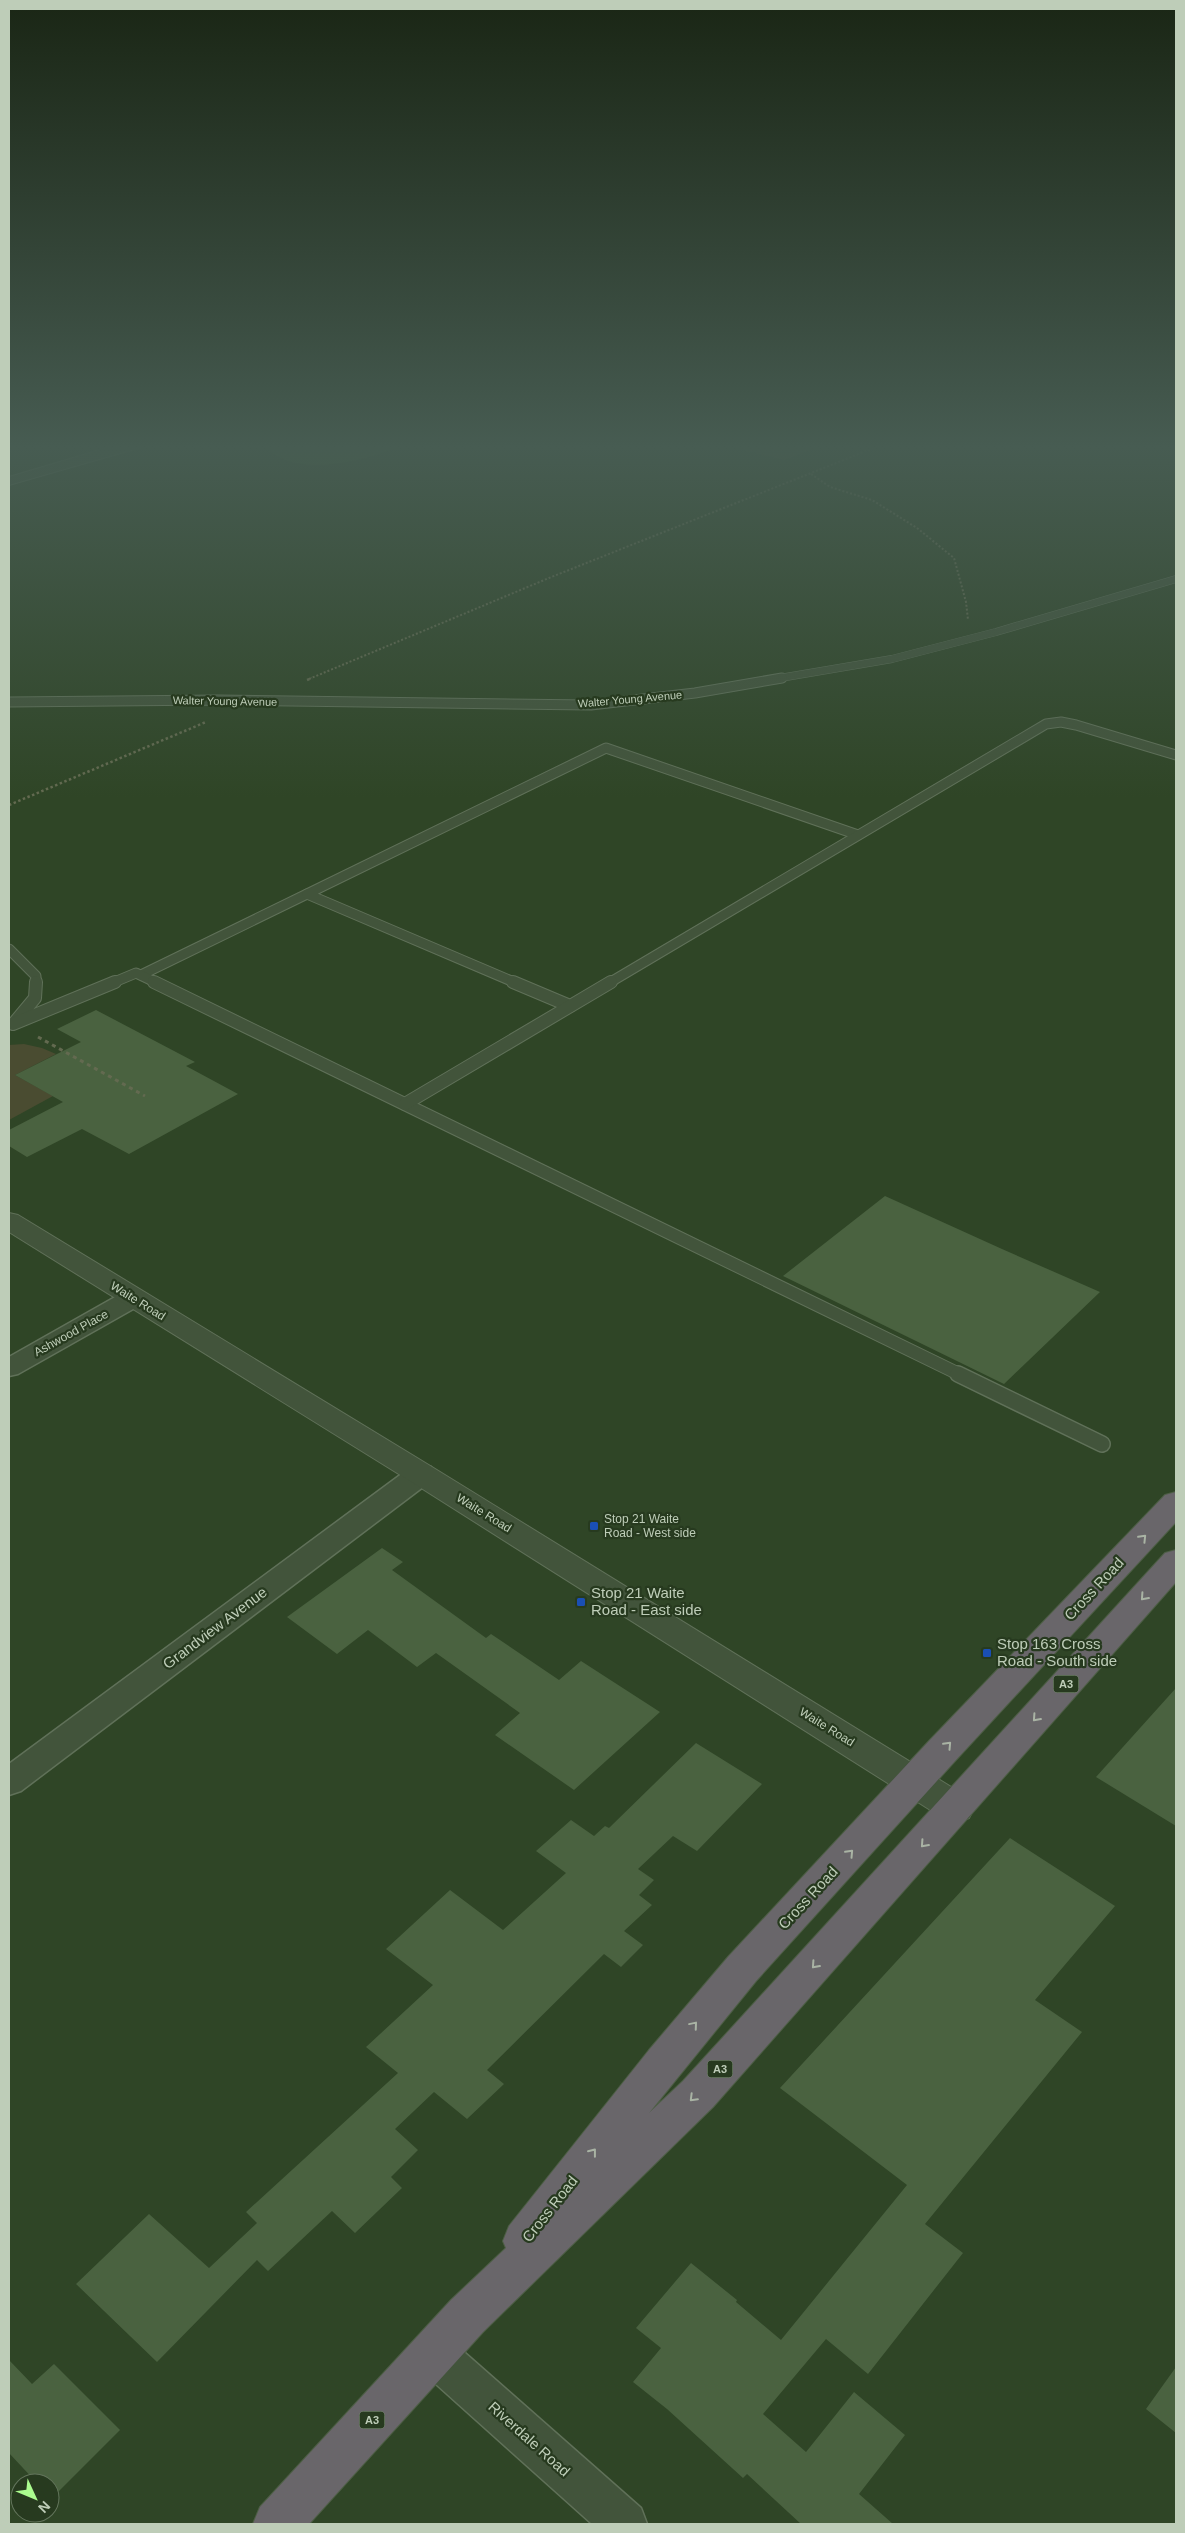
<svg xmlns="http://www.w3.org/2000/svg" width="1185" height="2533" font-family="Helvetica,sans-serif">
  <style>
    .green { fill: #4a4c31 }
    .water { fill: #3d5f2f }
    .building { fill: #4a6240 }
    .lines { fill: none; stroke-linecap: round; stroke-linejoin: round }
    .service-far3-casing { stroke: #607159; stroke-width: 8 }
    .service-far2-casing { stroke: #607159; stroke-width: 11 }
    .service-far1-casing { stroke: #607159; stroke-width: 14 }
    .service-casing { stroke: #607159; stroke-width: 18 }
    .minor-casing { stroke: #607159; stroke-width: 3 }
    .tertiary-casing { stroke: #607159; stroke-width: 2 }
    .trunk-casing { stroke: #4d5e45; stroke-width: 2 }
    .path-far2 { stroke: #636a50; stroke-width: 2; stroke-dasharray: 2 2; stroke-linecap: butt }
    .path-far1 { stroke: #636a50; stroke-width: 2.5; stroke-dasharray: 2.5 2.5; stroke-linecap: butt }
    .path { stroke: #636a50; stroke-width: 3; stroke-dasharray: 4 4; stroke-linecap: butt }
    .service-far3 { stroke: #42543b; stroke-width: 7 }
    .service-far2 { stroke: #42543b; stroke-width: 9 }
    .service-far1 { stroke: #42543b; stroke-width: 12 }
    .service { stroke: #42543b; stroke-width: 15 }
    .minor { fill: #42543b; fill-rule: evenodd }
    .tertiary { fill: #42543b; fill-rule: evenodd }
    .trunk { fill: #69666a; fill-rule: evenodd }
    .oneway { stroke: #a9b3a4 }
    .transit-dot { fill: #1a4fb4; stroke: #273a1f; stroke-width: 2 }
    .labels { text-anchor: middle; stroke-width: 4.5; stroke-linejoin: round; paint-order: stroke }
    .far-street-label { font-size: 11px; fill: #becdb8; stroke: #273a1f }
    .shield { fill: #273a1f; stroke: #91a18a; stroke-width: 1 }
    .shield-label { font-size: 11px; font-weight: bold; fill: #becdb8 }
    .street-label { font-size: 12px; fill: #becdb8; stroke: #273a1f }
    .poi-label { font-size: 12px; fill: #becdb8; stroke: #273a1f; text-anchor: start }
    .near-street-label { font-size: 15px; fill: #becdb8; stroke: #273a1f }
    .near-poi-label { font-size: 15px; fill: #becdb8; stroke: #273a1f; text-anchor: start }
  </style>
  <rect width="100%" height="100%" fill="#2f4526"/>
  <!-- green -->
  <g class="green">
    <polygon points="716,443 829,443 784,460"/>
    <polygon points="24,1044 42,1048 56,1054 15,1075 53,1096 9,1120 9,1045"/>
  </g>
  <!-- water -->
  <path class="water" d="M274 443H407C373 459 301 479 269 450Z"/>
  <!-- building -->
  <g class="building">
    <polygon points="96,1010 195,1062 186,1066 238,1094 129,1154 82,1129 27,1157 9,1146 9,1130 63,1102 15,1075 81,1042 57,1029"/>
    <polygon points="885,1196 1002,1249 1100,1292 1004,1384 783,1276"/>
    <polygon points="382,1548 403,1562 392,1570 486,1638 491,1634 559,1680 581,1661 660,1712 574,1790 495,1735 520,1713 436,1653 417,1667 368,1630 337,1654 287,1617"/>
    <polygon points="1176,1688 1176,1826 1096,1777"/>
    <polygon points="696,1743 762,1784 697,1851 673,1836 638,1869 654,1880 639,1895 652,1905 624,1931 643,1945 621,1967 604,1954 487,2070 504,2084 467,2119 434,2092 395,2129 418,2150 391,2177 402,2188 355,2233 332,2211 268,2271 257,2260 157,2362 76,2284 149,2214 209,2268 257,2223 246,2212 398,2073 366,2047 433,1985 386,1949 450,1890 503,1930 566,1873 536,1851 571,1820 594,1836 605,1826 609,1828"/>
    <polygon points="1010,1838 1115,1906 1035,2000 1082,2032 925,2224 963,2253 868,2374 826,2339 763,2414 806,2452 854,2392 905,2435 859,2494 893,2524 801,2524 747,2474 743,2478 667,2409 633,2382 661,2348 636,2328 691,2263 737,2300 736,2302 781,2340 907,2185 780,2088"/>
    <polygon points="9,2360 32,2384 54,2364 120,2430 50,2500 50,2483 37,2483 9,2453"/>
    <polygon points="1176,2367 1176,2433 1146,2409"/>
  </g>
  <g class="lines">
    <!-- service-far3 casing -->
    <g class="service-far3-casing">
      <polyline id="service-far3" points="774,679 892,659 996,632 1176,579"/>
    </g>
    <!-- service-far2 casing -->
    <g class="service-far2-casing">
      <g id="service-far2">
        <polyline points="9,702 217,700 591,705 695,693 782,678"/>
        <polyline points="9,949 36,976 36,983"/>
        <polyline points="141,975 307,894"/>
        <polyline points="112,983 136,973 157,983"/>
        <polyline points="516,983 307,894 606,748 858,835"/>
        <polyline points="609,983 1046,724 1061,722 1076,725 1176,755"/>
      </g>
    </g>
    <!-- service-far1 casing -->
    <g class="service-far1-casing">
      <g id="service-far1">
        <polyline points="154,982 961,1375"/>
        <polyline points="513,982 570,1006"/>
        <polyline points="15,1022 35,998 36,982"/>
        <polyline points="13,1024 115,982"/>
        <polyline points="405,1104 611,982"/>
      </g>
    </g>
    <!-- service casing -->
    <g class="service-casing">
      <polyline id="service" points="958,1374 1102,1444"/>
    </g>
    <!-- minor casing -->
    <g class="minor-casing">
      <g id="minor">
        <polygon points="133,1290 142,1292 146,1298 142,1304 18,1374 9,1376 9,1357 124,1292"/>
        <polygon points="421,1464 431,1467 435,1474 431,1481 21,1791 9,1795 9,1764 411,1467"/>
        <polygon points="433,2332 448,2338 641,2508 647,2524 592,2524 418,2368 412,2353 418,2338"/>
      </g>
    </g>
    <!-- tertiary casing -->
    <g class="tertiary-casing">
      <g id="tertiary">
        <polygon points="124,443 147,443 145,446 9,485 9,477"/>
        <polygon points="9,1213 18,1215 432,1467 969,1798 974,1808 969,1818 956,1823 943,1818 410,1481 9,1232"/>
      </g>
    </g>
    <!-- trunk casing -->
    <g class="trunk-casing">
      <polygon id="trunk" points="1176,1492 1176,1522 955,1761 756,1981 649,2113 683,2081 1165,1553 1176,1550 1176,1582 713,2107 483,2332 309,2524 253,2524 260,2507 451,2300 506,2248 503,2241 509,2226 649,2050 728,1957 929,1741 1165,1495"/>
    </g>
    <!-- path-far2 -->
    <g class="path-far2">
      <polyline points="811,474 830,487 872,500 917,528 954,558 966,602 968,620"/>
      <polyline points="309,679 549,578 886,443"/>
    </g>
    <!-- path-far1 -->
    <g class="path-far1">
      <polyline points="307,680 312,678"/>
      <polyline points="9,805 206,722"/>
    </g>
    <!-- path -->
    <polyline class="path" points="38,1037 145,1096"/>
    <!-- service-far3 -->
    <use href="#service-far3" class="service-far3"/>
    <!-- service-far2 -->
    <use href="#service-far2" class="service-far2"/>
    <!-- service-far1 -->
    <use href="#service-far1" class="service-far1"/>
    <!-- service -->
    <use href="#service" class="service"/>
    <!-- minor -->
    <use href="#minor" class="minor"/>
    <!-- tertiary -->
    <use href="#tertiary" class="tertiary"/>
    <!-- trunk -->
    <use href="#trunk" class="trunk"/>
  </g>
  <!-- one-way arrows -->
  <defs><path id="oneway-chevron" d="M-2-3.5L2.5 0L-2 3.5" fill="none" stroke-width="1.6" stroke-linecap="round" stroke-linejoin="round" transform="scale(1.25)"/></defs>
  <g class="oneway">
    <use href="#oneway-chevron" transform="translate(1143 1538) rotate(-46)"/>
    <use href="#oneway-chevron" transform="translate(1144 1597) rotate(132)"/>
    <use href="#oneway-chevron" transform="translate(1036 1718) rotate(132)"/>
    <use href="#oneway-chevron" transform="translate(948 1745) rotate(-47)"/>
    <use href="#oneway-chevron" transform="translate(924 1844) rotate(132)"/>
    <use href="#oneway-chevron" transform="translate(850 1853) rotate(-47)"/>
    <use href="#oneway-chevron" transform="translate(815 1965) rotate(132)"/>
    <use href="#oneway-chevron" transform="translate(694 2025) rotate(-50)"/>
    <use href="#oneway-chevron" transform="translate(693 2098) rotate(135)"/>
    <use href="#oneway-chevron" transform="translate(593 2152) rotate(-52)"/>
  </g>
  <!-- sky -->
  <linearGradient id="sky" x2="0" y2="1"><stop stop-color="#1a2615"/><stop offset="0.56" stop-color="#475c52"/><stop offset="1" stop-color="#475c52" stop-opacity="0"/></linearGradient>
  <rect width="1185" height="798" fill="url(#sky)"/>
  <!-- markers -->
  <g class="transit-dot">
    <rect x="589" y="1521" width="10" height="10" rx="2.5"/>
    <rect x="576" y="1597" width="10" height="10" rx="2.5"/>
    <rect x="982" y="1648" width="10" height="10" rx="2.5"/>
  </g>
  <g class="labels">
    <!-- far-street labels -->
    <g class="far-street-label">
      <text transform="translate(630 699) rotate(-5)" y="4">Walter Young Avenue</text>
      <text transform="translate(225 701) rotate(1)" y="4">Walter Young Avenue</text>
    </g>
    <!-- shield labels -->
    <g class="shield">
      <rect x="1053.5" y="1675.5" width="25" height="17" rx="4"/>
      <rect x="707.5" y="2060.5" width="25" height="17" rx="4"/>
      <rect x="359.5" y="2411.5" width="25" height="17" rx="4"/>
    </g>
    <g class="shield-label">
      <text x="1066" y="1688">A3</text>
      <text x="720" y="2073">A3</text>
      <text x="372" y="2424">A3</text>
    </g>
    <!-- street labels -->
    <g class="street-label">
      <text transform="translate(138 1301) rotate(32)" y="4">Waite Road</text>
      <text transform="translate(71 1333) rotate(-29)" y="4">Ashwood Place</text>
      <text transform="translate(484 1513) rotate(32)" y="4">Waite Road</text>
      <text transform="translate(827 1727) rotate(32)" y="4">Waite Road</text>
    </g>
    <!-- poi labels -->
    <g class="poi-label">
      <text x="604" y="1523">Stop 21 Waite<tspan x="604" dy="14">Road - West side</tspan></text>
    </g>
    <!-- near-street labels -->
    <g class="near-street-label">
      <text transform="translate(1094 1589) rotate(-47)" y="5">Cross Road</text>
      <text transform="translate(215 1628) rotate(-37)" y="5">Grandview Avenue</text>
      <text transform="translate(808 1898) rotate(-47)" y="5">Cross Road</text>
      <text transform="translate(550 2209) rotate(-52)" y="5">Cross Road</text>
      <text transform="translate(529 2439) rotate(42)" y="5">Riverdale Road</text>
    </g>
    <!-- near-poi labels -->
    <g class="near-poi-label">
      <text x="591" y="1598">Stop 21 Waite<tspan x="591" dy="17">Road - East side</tspan></text>
      <text x="997" y="1649">Stop 163 Cross<tspan x="997" dy="17">Road - South side</tspan></text>
    </g>
  </g>
  <!-- border -->
  <rect width="1185" height="2533" fill="none" stroke="#becdb8" stroke-width="20"/>
  <!-- north arrow -->
  <g transform="translate(35 2498) rotate(134)"><circle r="24" fill="#273a1f" stroke="#63755c"/>
  <path d="M0-4L9 19L0 12L-9 19Z" fill="#abfc8f"/>
  <text y="-8" font-size="14" font-weight="bold" text-anchor="middle" fill="#becdb8">N</text>
  </g>
</svg>
